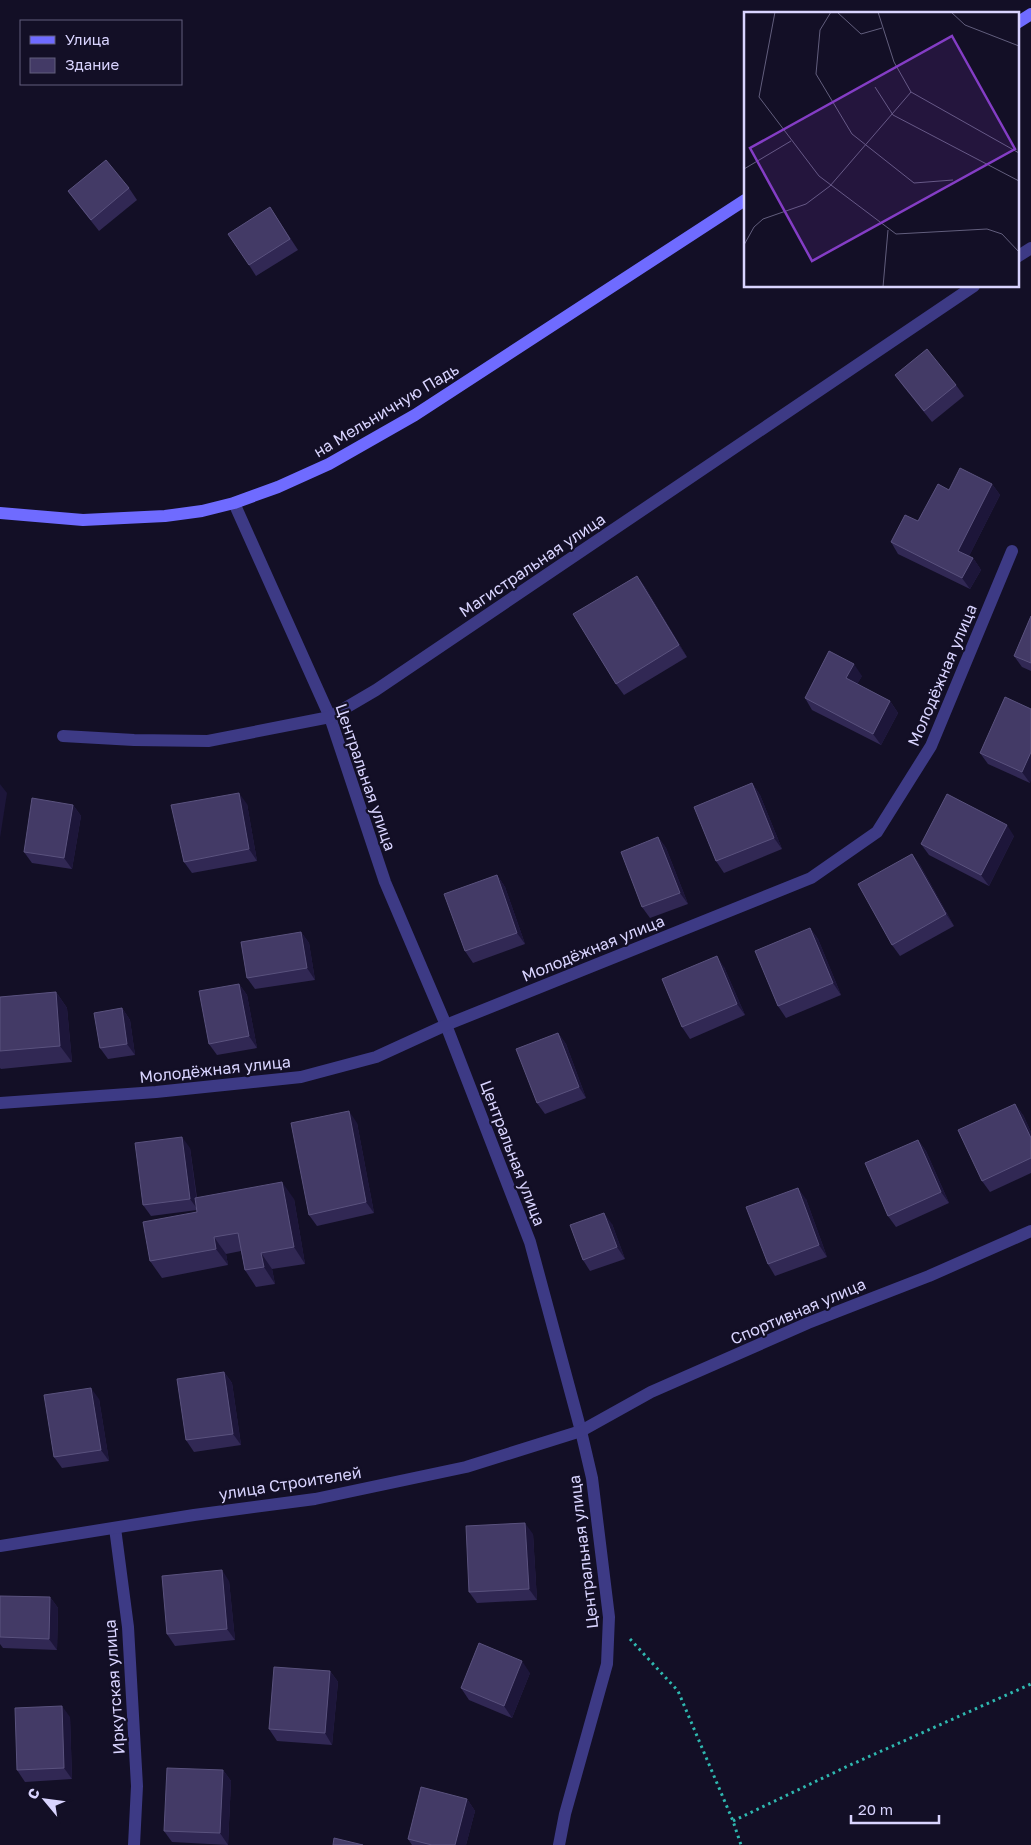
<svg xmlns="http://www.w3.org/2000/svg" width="1031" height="1845" font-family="'Golos Text',sans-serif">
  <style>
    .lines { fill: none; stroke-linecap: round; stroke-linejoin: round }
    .path { stroke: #2fb8b0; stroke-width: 3; stroke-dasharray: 2.5 4; stroke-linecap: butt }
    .street { stroke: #3d3a85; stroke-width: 12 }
    .secondary { stroke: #6f6bff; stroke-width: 12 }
    .wall { fill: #312854 }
    .shaded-wall { fill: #1d163a }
    .building { fill: #433a66; stroke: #5a527e }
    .labels { text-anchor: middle; stroke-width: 4.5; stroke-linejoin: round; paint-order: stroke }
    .street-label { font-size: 16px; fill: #d9d4ff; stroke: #130f26 }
    .inset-road { fill: none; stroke: #625e7d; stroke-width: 1 }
    .view { fill: #843dc5; fill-opacity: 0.15; stroke: #843dc5; stroke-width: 2.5 }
    .inset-edge { fill: none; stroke: #d9d4ff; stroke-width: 2.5 }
  </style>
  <rect width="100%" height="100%" fill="#130f26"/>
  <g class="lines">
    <!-- path -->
    <g class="path">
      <polyline points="630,1639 678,1691 733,1821 741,1845"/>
      <polyline points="733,1821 848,1766 1031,1684"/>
    </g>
    <!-- street -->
    <g class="street">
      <polyline points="1017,257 1031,248"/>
      <polyline points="234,503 330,717 385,882 446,1025 530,1242 581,1431 592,1478 609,1617 607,1664 565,1814 559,1845"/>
      <polyline points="63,736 134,740 208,741 330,717 376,690 974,286"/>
      <polyline points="0,1103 156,1092 301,1077 376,1057 446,1025 811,878 877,832 931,746 1012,551"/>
      <polyline points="115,1528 128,1627 137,1786 134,1845"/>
      <polyline points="0,1546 194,1515 315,1499 466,1467 581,1431 651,1392 808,1323 929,1276 1031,1231"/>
    </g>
    <!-- secondary -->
    <g class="secondary">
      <polyline points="1017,23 1031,14"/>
      <polyline points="0,513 83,520 165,516 202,511 234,503 278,487 329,464 415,415 745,200"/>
    </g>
  </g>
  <!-- wall -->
  <g class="wall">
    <polygon points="129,188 137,200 99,231 76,202 68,191"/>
    <polygon points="270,207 298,250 256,276 249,265"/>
    <polygon points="895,375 956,385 964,396 932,422 903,386"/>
    <polygon points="992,484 1000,495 969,556 973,558 981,570 970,589 898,554 891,542 918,521 949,490"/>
    <polygon points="637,576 645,587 687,657 624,695 616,684"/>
    <polygon points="1031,616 1031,671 1022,667 1014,656"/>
    <polygon points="862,676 857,684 890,701 898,713 881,745 812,710 805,698"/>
    <polygon points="1031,709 1030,783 988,764 980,753"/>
    <polygon points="752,783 760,795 782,849 724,873 716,861"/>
    <polygon points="247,804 257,861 192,873 184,862"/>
    <polygon points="73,805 81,816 72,869 32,863 24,852"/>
    <polygon points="1014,836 989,886 929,855 921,844"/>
    <polygon points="658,837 666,848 688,904 650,918 642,907"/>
    <polygon points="912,854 920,865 954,926 900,956 892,945"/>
    <polygon points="497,875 505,887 525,944 473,963 465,951"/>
    <polygon points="810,928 818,939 841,995 786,1018 778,1006"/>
    <polygon points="301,932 309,943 315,980 255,989 247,978"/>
    <polygon points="724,967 745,1015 690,1039 682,1027"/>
    <polygon points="239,984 247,995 257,1048 217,1055 209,1044"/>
    <polygon points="56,992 67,1008 72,1062 1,1069 0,1068 0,997"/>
    <polygon points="122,1008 130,1020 135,1055 108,1059 100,1048"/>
    <polygon points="558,1033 566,1044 586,1098 545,1114 537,1103"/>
    <polygon points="1015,1104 1023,1115 1031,1132 1031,1173 990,1192 982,1181"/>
    <polygon points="357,1123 374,1213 317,1226 309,1215"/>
    <polygon points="918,1140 926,1151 949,1203 896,1227 888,1216"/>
    <polygon points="190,1148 197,1198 294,1199 305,1264 272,1269 275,1284 256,1287 245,1270 241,1251 226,1254 228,1265 162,1278 150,1261 197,1212 197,1210 151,1216 143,1205"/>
    <polygon points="806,1199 827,1257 775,1276 768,1264"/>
    <polygon points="612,1224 625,1259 590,1271 583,1260"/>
    <polygon points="224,1372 232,1383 241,1445 194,1452 186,1440"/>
    <polygon points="99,1399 109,1461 62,1468 54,1457"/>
    <polygon points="533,1534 537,1600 477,1603 469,1592"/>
    <polygon points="229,1581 235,1640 175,1646 167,1634"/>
    <polygon points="0,1596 50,1597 58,1608 57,1650 3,1648 0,1644"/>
    <polygon points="330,1671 338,1682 332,1745 277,1741 269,1729"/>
    <polygon points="530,1673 512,1718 469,1700 461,1688"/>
    <polygon points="70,1717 72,1779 25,1782 17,1770"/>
    <polygon points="223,1770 231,1781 228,1845 172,1842 164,1831"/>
    <polygon points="467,1799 475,1811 466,1845 412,1845 408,1839"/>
  </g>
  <!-- shaded-wall -->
  <g class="shaded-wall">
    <polygon points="992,484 1000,495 966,562 958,551"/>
    <polygon points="973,558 981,570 970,589 962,578"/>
    <polygon points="637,576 645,587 687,657 679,645"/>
    <polygon points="854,664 862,676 854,690 846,678"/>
    <polygon points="890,701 898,713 881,745 873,734"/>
    <polygon points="1031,752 1031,781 1030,783 1022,772"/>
    <polygon points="752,783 760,795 782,849 774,838"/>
    <polygon points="0,784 7,793 0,838"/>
    <polygon points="239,793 247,804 257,861 249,849"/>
    <polygon points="73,805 81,816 72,869 64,858"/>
    <polygon points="1007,825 1014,836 989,886 981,875"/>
    <polygon points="658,837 666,848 688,904 680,893"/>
    <polygon points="912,854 920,865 954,926 946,914"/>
    <polygon points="497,875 505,887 525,944 517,933"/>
    <polygon points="810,928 818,939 841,995 833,983"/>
    <polygon points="301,932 309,943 315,980 307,968"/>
    <polygon points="717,956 724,967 745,1015 737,1004"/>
    <polygon points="239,984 247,995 257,1048 249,1036"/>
    <polygon points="56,992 67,1008 72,1062 60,1046"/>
    <polygon points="122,1008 130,1020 135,1055 127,1044"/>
    <polygon points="558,1033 566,1044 586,1098 579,1087"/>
    <polygon points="1015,1104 1023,1115 1031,1132 1031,1138"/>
    <polygon points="349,1111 357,1123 374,1213 366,1202"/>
    <polygon points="182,1137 190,1148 198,1210 190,1199"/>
    <polygon points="918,1140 926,1151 949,1203 941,1192"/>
    <polygon points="282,1182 294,1199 305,1264 294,1247"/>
    <polygon points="798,1188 806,1199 827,1257 819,1245"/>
    <polygon points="604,1213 612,1224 625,1259 617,1247"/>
    <polygon points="214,1237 226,1254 228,1265 216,1249"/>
    <polygon points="261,1253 272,1269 275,1284 264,1267"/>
    <polygon points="224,1372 232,1383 241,1445 233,1434"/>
    <polygon points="91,1388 99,1399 109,1461 101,1450"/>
    <polygon points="525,1523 533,1534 537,1600 529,1589"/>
    <polygon points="222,1570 229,1581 235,1640 227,1629"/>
    <polygon points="50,1597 58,1608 57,1650 49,1639"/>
    <polygon points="522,1661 530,1673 512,1718 504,1706"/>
    <polygon points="330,1671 338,1682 332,1745 325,1733"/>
    <polygon points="62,1706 70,1717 72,1779 64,1768"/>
    <polygon points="223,1770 231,1781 228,1845 220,1833"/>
    <polygon points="467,1799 475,1811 466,1845 455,1845"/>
  </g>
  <!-- building -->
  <g class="building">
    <polygon points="106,160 129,188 91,220 68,191"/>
    <polygon points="270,207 290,239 249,265 228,234"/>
    <polygon points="927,349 956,385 924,411 895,375"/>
    <polygon points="960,468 992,484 958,551 973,558 962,578 891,542 905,515 918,521 938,484 949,490"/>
    <polygon points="637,576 679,645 616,684 573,614"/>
    <polygon points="1031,616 1031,663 1014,656"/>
    <polygon points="829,651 854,664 846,678 890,701 873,734 805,698"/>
    <polygon points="1005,697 1031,709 1031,752 1022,772 980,753"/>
    <polygon points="752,783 774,838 716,861 694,807"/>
    <polygon points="239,793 249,849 184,862 171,805"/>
    <polygon points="947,794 1007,825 981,875 921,844"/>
    <polygon points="32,798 73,805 64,858 24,852"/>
    <polygon points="658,837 680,893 642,907 621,852"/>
    <polygon points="912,854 946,914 892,945 858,884"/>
    <polygon points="497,875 517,933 465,951 444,894"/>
    <polygon points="810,928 833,983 778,1006 755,951"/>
    <polygon points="301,932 307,968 247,978 241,942"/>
    <polygon points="717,956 737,1004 682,1027 662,979"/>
    <polygon points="239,984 249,1036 209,1044 199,991"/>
    <polygon points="56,992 60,1046 0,1051 0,997"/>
    <polygon points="122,1008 127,1044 100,1048 94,1013"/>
    <polygon points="558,1033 579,1087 537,1103 516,1049"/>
    <polygon points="1015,1104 1031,1138 1031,1158 982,1181 958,1130"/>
    <polygon points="349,1111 366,1202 309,1215 291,1123"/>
    <polygon points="182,1137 190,1199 143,1205 135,1143"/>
    <polygon points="918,1140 941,1192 888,1216 865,1163"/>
    <polygon points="282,1182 294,1247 261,1253 264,1267 245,1270 238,1233 214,1237 216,1249 150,1261 143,1222 197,1212 195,1198"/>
    <polygon points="798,1188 819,1245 768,1264 746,1207"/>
    <polygon points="604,1213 617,1247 583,1260 570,1225"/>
    <polygon points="224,1372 233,1434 186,1440 177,1379"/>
    <polygon points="91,1388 101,1450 54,1457 44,1395"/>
    <polygon points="525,1523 529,1589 469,1592 466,1526"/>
    <polygon points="222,1570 227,1629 167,1634 162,1576"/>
    <polygon points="0,1596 50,1597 49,1639 0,1637"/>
    <polygon points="479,1643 522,1661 504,1706 461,1688"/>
    <polygon points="274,1667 330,1671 325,1733 269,1729"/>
    <polygon points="62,1706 64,1768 17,1770 15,1708"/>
    <polygon points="167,1768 223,1770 220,1833 164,1831"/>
    <polygon points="421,1787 467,1799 455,1845 432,1845 408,1839"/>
    <polygon points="334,1838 363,1845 333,1845"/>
  </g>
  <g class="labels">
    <!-- street labels -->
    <g class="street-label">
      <text transform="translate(386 410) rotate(-31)" y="6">на Мельничную Падь</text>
      <text transform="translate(532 565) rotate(-34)" y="6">Магистральная улица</text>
      <text transform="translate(942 675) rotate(-67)" y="6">Молодёжная улица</text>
      <text transform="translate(366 777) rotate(71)" y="6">Центральная улица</text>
      <text transform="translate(593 948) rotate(-22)" y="6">Молодёжная улица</text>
      <text transform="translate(215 1069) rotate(-6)" y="6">Молодёжная улица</text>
      <text transform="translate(513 1153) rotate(69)" y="6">Центральная улица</text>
      <text transform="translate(798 1311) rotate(-23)" y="6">Спортивная улица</text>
      <text transform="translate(290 1483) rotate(-9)" y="6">улица Строителей</text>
      <text transform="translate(583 1552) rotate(-97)" y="6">Центральная улица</text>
      <text transform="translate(114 1687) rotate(-94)" y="6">Иркутская улица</text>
    </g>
  </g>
  <!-- overview -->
  <g transform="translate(744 12)">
    <rect width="275" height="275" fill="#130f26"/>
    <path class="inset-road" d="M31 0 15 85 75 164 152 222 243 217 258 222 275 240M87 0 76 18 72 62 108 122 170 171 209 168M93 0 117 22 138 16M134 0 150 50 167 80 275 141M207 0 221 13 275 34M131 75 149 103 275 169M0 157 47 129M0 233 10 215 19 207 62 192 86 174 167 80M139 275 144 218"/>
    <path class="view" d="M208 24 271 137 68 249 6 136Z"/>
    <rect width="275" height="275" class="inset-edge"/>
  </g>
  <!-- legend -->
  <rect x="20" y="20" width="162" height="65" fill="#130f26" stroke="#625e7d"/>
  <rect x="30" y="36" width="25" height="8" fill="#6f6bff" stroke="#625e7d"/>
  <text x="65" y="45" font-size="15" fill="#d9d4ff">Улица</text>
  <rect x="30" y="58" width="25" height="15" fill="#433a66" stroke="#625e7d"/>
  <text x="65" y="70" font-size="15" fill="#d9d4ff">Здание</text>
  <!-- north arrow -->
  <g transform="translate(45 1800) rotate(299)" stroke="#130f26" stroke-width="4" paint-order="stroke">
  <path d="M0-4L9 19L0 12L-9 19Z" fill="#d9d4ff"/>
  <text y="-8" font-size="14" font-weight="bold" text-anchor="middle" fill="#d9d4ff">С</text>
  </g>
  <!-- scale -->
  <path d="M851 1815v8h88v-8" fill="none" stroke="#d9d4ff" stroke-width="2.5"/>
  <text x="858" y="1815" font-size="15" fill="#d9d4ff" stroke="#130f26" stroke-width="4" paint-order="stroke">20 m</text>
</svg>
